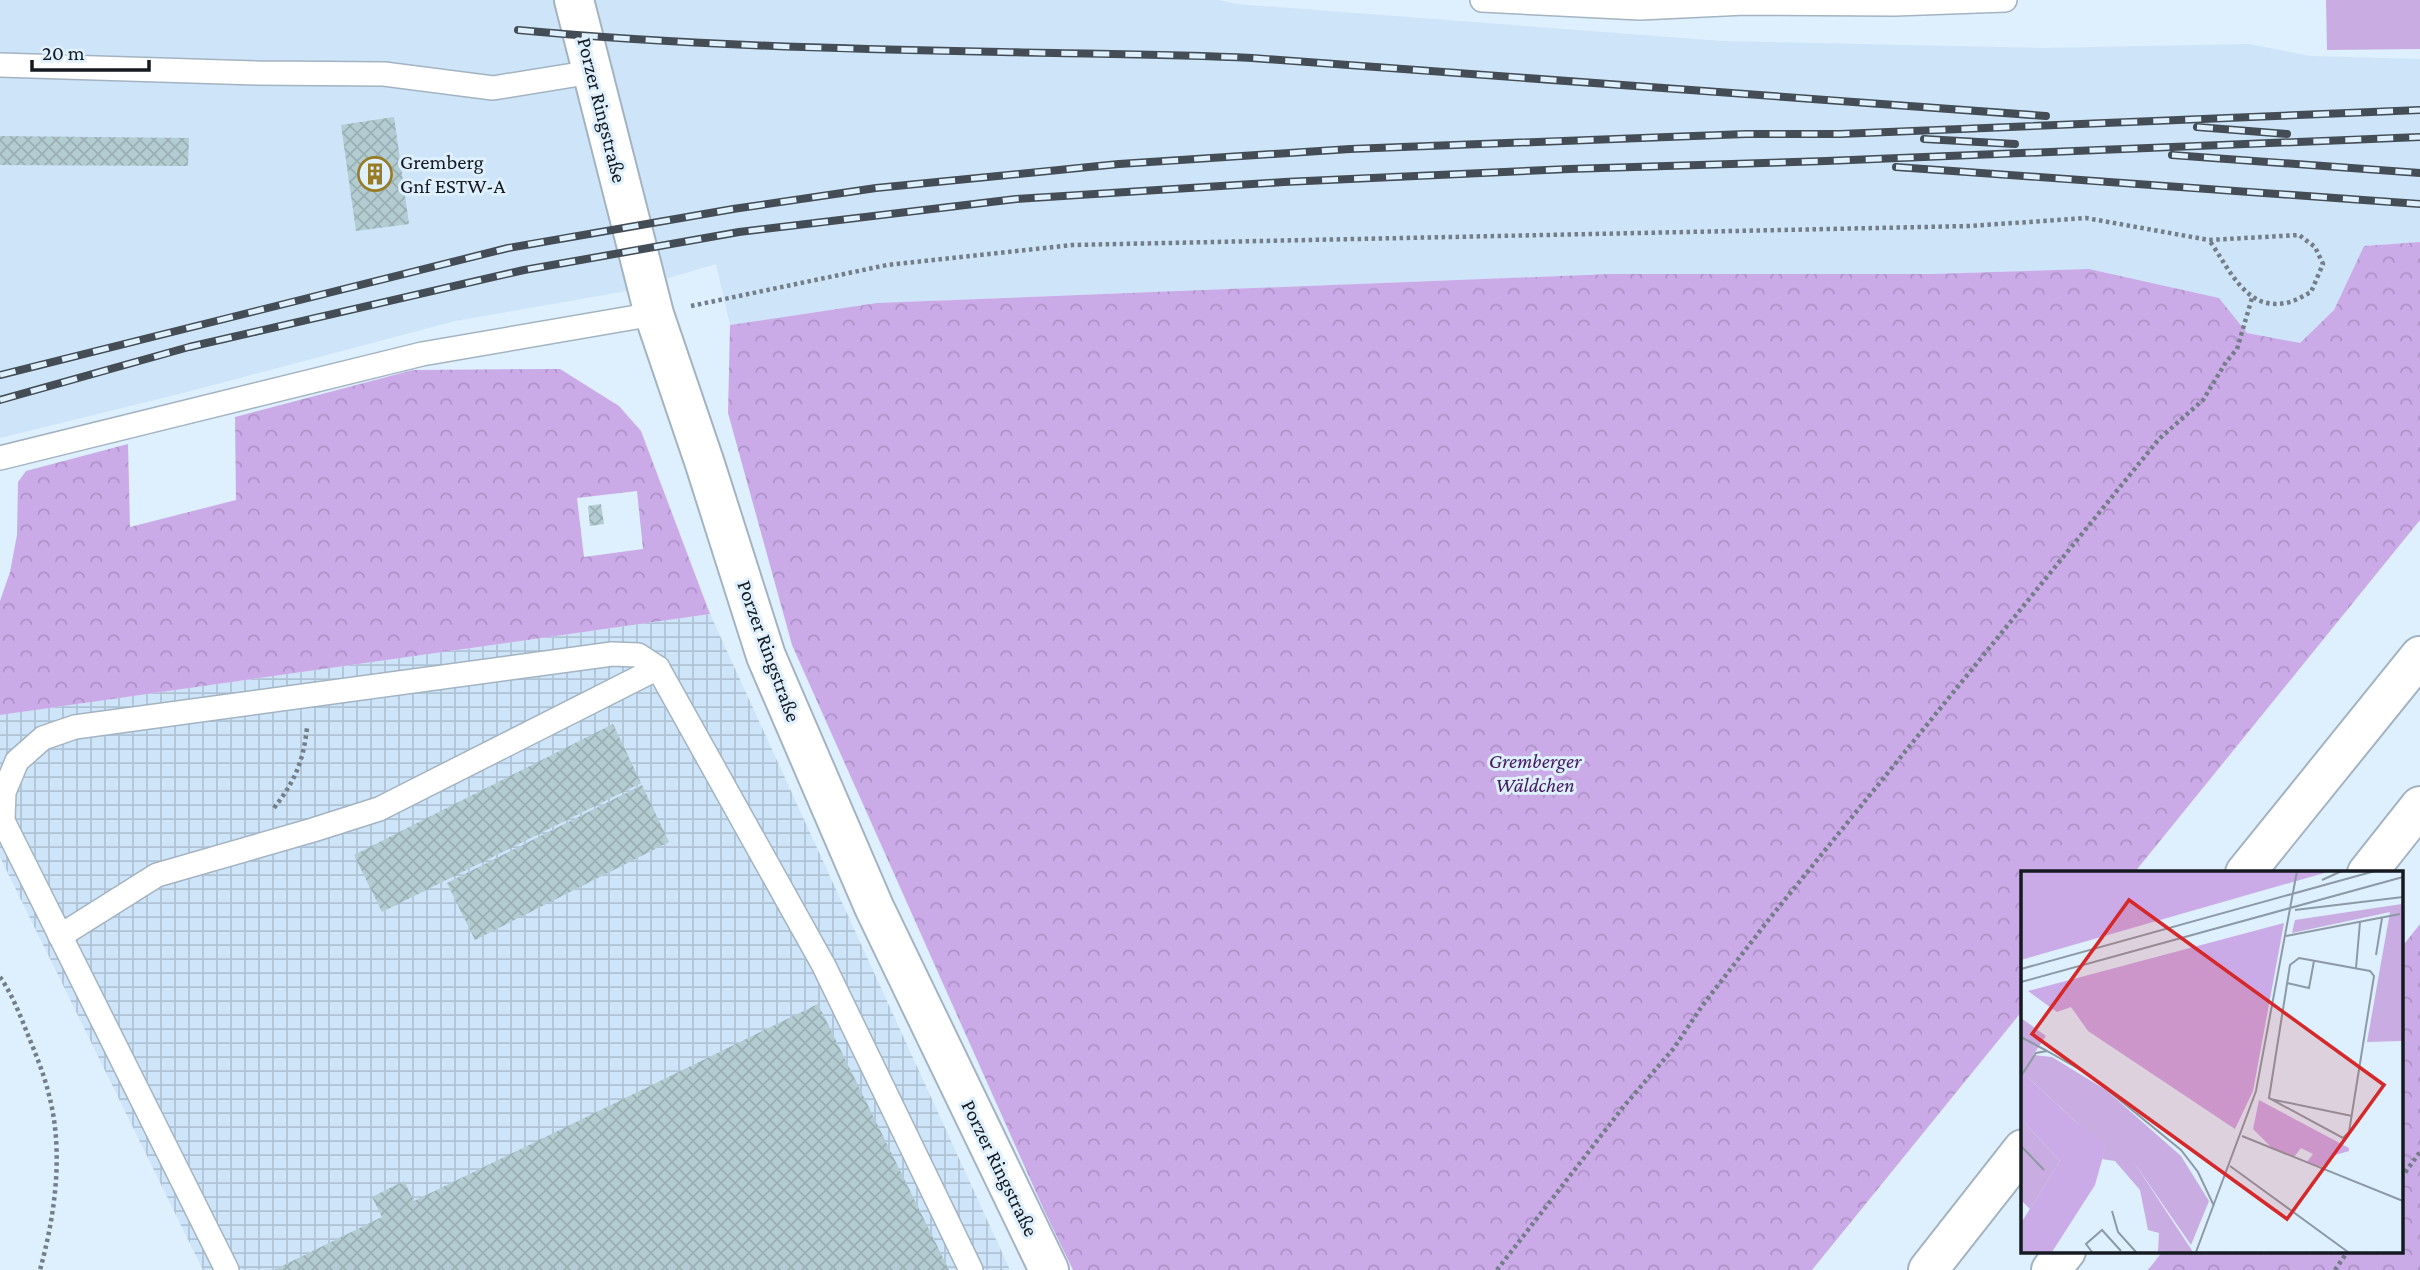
<svg xmlns="http://www.w3.org/2000/svg" width="2420" height="1270" font-family="'Crimson Pro',serif">
  <style>
    .built { fill: #cde4f9 }
    .industrial { fill: url(#industrial-grid) }
    .forest { fill: url(#forest-crowns); fill-rule: evenodd }
    .garden { fill: #c8ace2 }
    .building { fill: url(#building-cross-hatch) }
    .lines { fill: none; stroke-linecap: round; stroke-linejoin: round }
    .service-casing { stroke: #a3b3c1; stroke-width: 26 }
    .minor-casing { stroke: #a3b3c1; stroke-width: 42 }
    .motorway-casing { stroke: #a3b3c1; stroke-width: 42 }
    .path { stroke: #737e89; stroke-width: 4.5; stroke-dasharray: 3.5 3.5; stroke-linecap: butt }
    .service { stroke: #fff; stroke-width: 23 }
    .minor { stroke: #fff; stroke-width: 38 }
    .motorway { stroke: #fff; stroke-width: 38 }
    .rail-casing { stroke: #444d55; stroke-width: 8 }
    .rail { stroke: #deeffe; stroke-width: 5; stroke-dasharray: 16; stroke-linecap: butt }
    .labels { text-anchor: middle; stroke-width: 6; stroke-linejoin: round; paint-order: stroke }
    .street-label { font-size: 21px; fill: #141a20; stroke: #deeffe }
    .poi-label { font-size: 21px; fill: #141a20; stroke: #deeffe; text-anchor: start }
    .park-label { font-size: 21px; font-style: italic; fill: #441960; stroke: #deeffe }
    .inset-road { fill: none; stroke: #8d9aa5; stroke-width: 2 }
    .view { fill: #d62828; fill-opacity: 0.15; stroke: #d62828; stroke-width: 3.5 }
    .inset-edge { fill: none; stroke: #141a20; stroke-width: 3.5 }
  </style>
  <defs>
    <pattern id="industrial-grid" width="8" height="8" patternUnits="userSpaceOnUse" patternTransform="scale(1.75)"><rect width="8" height="8" fill="#cde4f9"/><path d="M0 4h8M4 0v8" fill="none" stroke="#afc3d5"/></pattern>
    <pattern id="forest-crowns" width="20" height="18" patternUnits="userSpaceOnUse" patternTransform="scale(1.75)"><rect width="20" height="18" fill="#cbaae8"/><path d="M2 6a3 3 0 1 1 6 0M12 15a3 3 0 1 1 6 0" fill="none" stroke="#ad92c7"/></pattern>
    <pattern id="building-cross-hatch" width="8" height="8" patternUnits="userSpaceOnUse" patternTransform="scale(1.75)"><rect width="8" height="8" fill="#b3ccd2"/><path d="M0 0l8 8M0 8l8-8" fill="none" stroke="#99afb4"/></pattern>
  </defs>
  <rect width="100%" height="100%" fill="#deeffe"/>
  <!-- built -->
  <polygon class="built" points="0,0 1219,0 1237,4 1721,41 2045,48 2249,44 2310,56 2420,59 2420,242 2364,246 2334,310 2300,343 2247,333 2219,298 2089,269 1931,274 1610,274 877,303 730,325 716,264 621,292 455,321 179,394 0,438"/>
  <!-- industrial -->
  <polygon class="industrial" points="710,614 1010,1270 203,1270 0,857 0,715"/>
  <!-- forest -->
  <g class="forest">
    <polygon points="2420,242 2420,520 2134,873 2023,873 2023,1010 1812,1270 1073,1270 1044,1210 792,645 728,413 730,325 877,303 1610,274 1931,274 2089,269 2219,298 2247,333 2300,343 2334,310 2364,246"/>
    <path d="M560 369 619 406 641 431 710 614 0 715V601L10 572 17 535 18 482 26 471 128 444 130 527 236 500 235 417 413 370ZM637 491 643 549 584 557 577 498Z"/>
    <polygon points="2420,924 2420,1270 2148,1270 2163,1251 2401,1251 2401,948"/>
  </g>
  <!-- garden -->
  <polygon class="garden" points="2326,0 2420,0 2420,49 2327,50"/>
  <!-- building -->
  <g class="building">
    <polygon points="394,117 409,224 356,231 341,125"/>
    <polygon points="0,136 189,138 188,166 0,165"/>
    <polygon points="601,504 604,524 590,526 588,506"/>
    <polygon points="613,724 641,783 382,912 354,855"/>
    <polygon points="642,785 669,842 475,940 447,883"/>
    <polygon points="818,1004 949,1270 274,1270 382,1217 372,1197 404,1181 414,1201"/>
  </g>
  <g class="lines">
    <!-- service casing -->
    <g class="service-casing">
      <g id="service">
        <polyline points="1482,0 1640,8 1745,3 1895,4 2005,0"/>
        <polyline points="0,65 257,73 384,74 493,88 592,72"/>
        <polyline points="0,458 422,354 654,314"/>
        <polyline points="60,936 157,875 313,830 379,809 658,668"/>
        <polyline points="227,1270 3,821 4,792 17,761 43,738 75,727 612,654 638,655 658,668 824,966 971,1270"/>
      </g>
    </g>
    <!-- minor casing -->
    <g class="minor-casing">
      <polyline id="minor" points="574,0 654,314 705,464 766,656 874,907 1049,1270"/>
    </g>
    <!-- motorway casing -->
    <g class="motorway-casing">
      <g id="motorway">
        <polyline points="2245,873 2420,656"/>
        <polyline points="2367,873 2420,806"/>
        <polyline points="1928,1270 2023,1149"/>
        <polyline points="2051,1270 2066,1251"/>
      </g>
    </g>
    <!-- path -->
    <g class="path">
      <path d="M691 306 887 265 1072 245 1970 226 2086 218 2209 240 2299 235 2315 247 2323 264 2311 292C2303 296 2294 302 2285 303 2245 311 2228 266 2209 240"/>
      <path d="M274 808C295 781 303 762 307 728"/>
      <path d="M0 977C12 994 20 1015 28 1035 36 1055 44 1074 49 1095 64 1152 55 1215 40 1270"/>
      <polyline points="2401,1178 2420,1152"/>
      <polyline points="1497,1270 1624,1106 1674,1048 1702,1006 1770,918 2159,439 2203,400 2226,362 2237,349 2252,298"/>
      <polyline points="2335,1270 2348,1251"/>
    </g>
    <!-- service -->
    <use href="#service" class="service"/>
    <!-- minor -->
    <use href="#minor" class="minor"/>
    <!-- motorway -->
    <use href="#motorway" class="motorway"/>
    <!-- rail casing -->
    <g class="rail-casing">
      <g id="rail">
        <path d="M518 30C679 45 840 49 1002 52 1085 54 1168 54 1252 58L2046 116"/>
        <polyline points="2197,127 2287,134"/>
        <polyline points="1924,139 2015,144"/>
        <polyline points="2172,155 2420,173"/>
        <polyline points="1896,167 2420,204"/>
        <polyline points="0,375 508,248 733,209 876,188 1119,164 1350,149 1746,134 1840,134 2420,110"/>
        <polyline points="0,400 189,347 524,270 739,232 1016,199 1284,182 1569,169 1826,161 2420,137"/>
      </g>
    </g>
    <!-- rail -->
    <use href="#rail" class="rail"/>
  </g>
  <!-- icons -->
  <defs>
    <g id="building-ring" transform="scale(1.75)"><circle r="9.5" fill="#deeffe" stroke="#987c25" stroke-width="1.5"/><path d="M-4-6H4V6H1V3H-1V6H-4ZM-2.5-4.3h1.7v1.8h-1.7ZM.8-4.3h1.7v1.8H.8ZM-2.5-1h1.7V.8h-1.7ZM.8-1h1.7V.8H.8Z" fill="#987c25"/></g>
  </defs>
  <g fill-rule="evenodd">
    <use href="#building-ring" x="375" y="174"/>
  </g>
  <g class="labels">
    <!-- street labels -->
    <g class="street-label">
      <text transform="translate(602 110) rotate(76)" y="7">Porzer Ringstraße</text>
      <text transform="translate(769 651) rotate(70)" y="7">Porzer Ringstraße</text>
      <text transform="translate(1000 1168) rotate(64)" y="7">Porzer Ringstraße</text>
    </g>
    <!-- poi labels -->
    <g class="poi-label">
      <text x="400" y="169">Gremberg<tspan x="400" dy="24">Gnf ESTW-A</tspan></text>
    </g>
    <!-- park labels -->
    <g class="park-label">
      <text x="1535" y="768">Gremberger<tspan x="1535" dy="24">Wäldchen</tspan></text>
    </g>
  </g>
  <!-- overview -->
  <g transform="translate(2021 871)">
    <rect width="382" height="382" fill="#deeffe"/>
    <path d="M381 33V170L346 171 369 41 271 62 274 49ZM86 271 116 296 172 381H137L138 362 127 359 119 319 94 290 81 288Z" fill="#c8ace2"/>
    <path d="M0 0H310L0 89ZM263 52 232 220 214 258 67 160 50 136 36 141 7 120ZM0 200 54 250 86 271 74 314 31 381H0V352L39 290 0 248ZM238 229 328 277V280L311 285 301 296 286 291 292 283 280 277 273 286 251 277 232 258Z" fill="#cbaae8"/>
    <path d="M0 147 25 165 12 184 31 186 85 219 160 285 188 330 170 374 116 296 54 250 0 200ZM0 248 39 290 9 338 0 329Z" fill="#c8ace2"/>
    <path class="inset-road" d="M301 9 321 0M274 39 382 26M265 65 379 43M355 84 361 47M278 87 349 100 353 105 328 261 322 267 248 227 269 94ZM335 97 339 51M0 98 354 0M0 111 382 6M266 112 288 117 293 90M0 166 26 180M0 205 15 182 26 180 67 203 160 279 177 301 193 335M249 228 331 245M221 265 382 330M0 275 23 299M209 295 327 381M91 340 97 361 115 381M71 381 65 373 81 359 100 380M175 381 235 220 276 0"/>
    <path class="view" d="M108 29 363 214 266 348 11 163Z"/>
    <rect width="382" height="382" class="inset-edge"/>
  </g>
  <!-- scale -->
  <path d="M32 60v10h117v-10" fill="none" stroke="#141a20" stroke-width="3.5"/>
  <text x="42" y="60" font-size="21" fill="#141a20" stroke="#deeffe" stroke-width="5" paint-order="stroke">20 m</text>
</svg>
